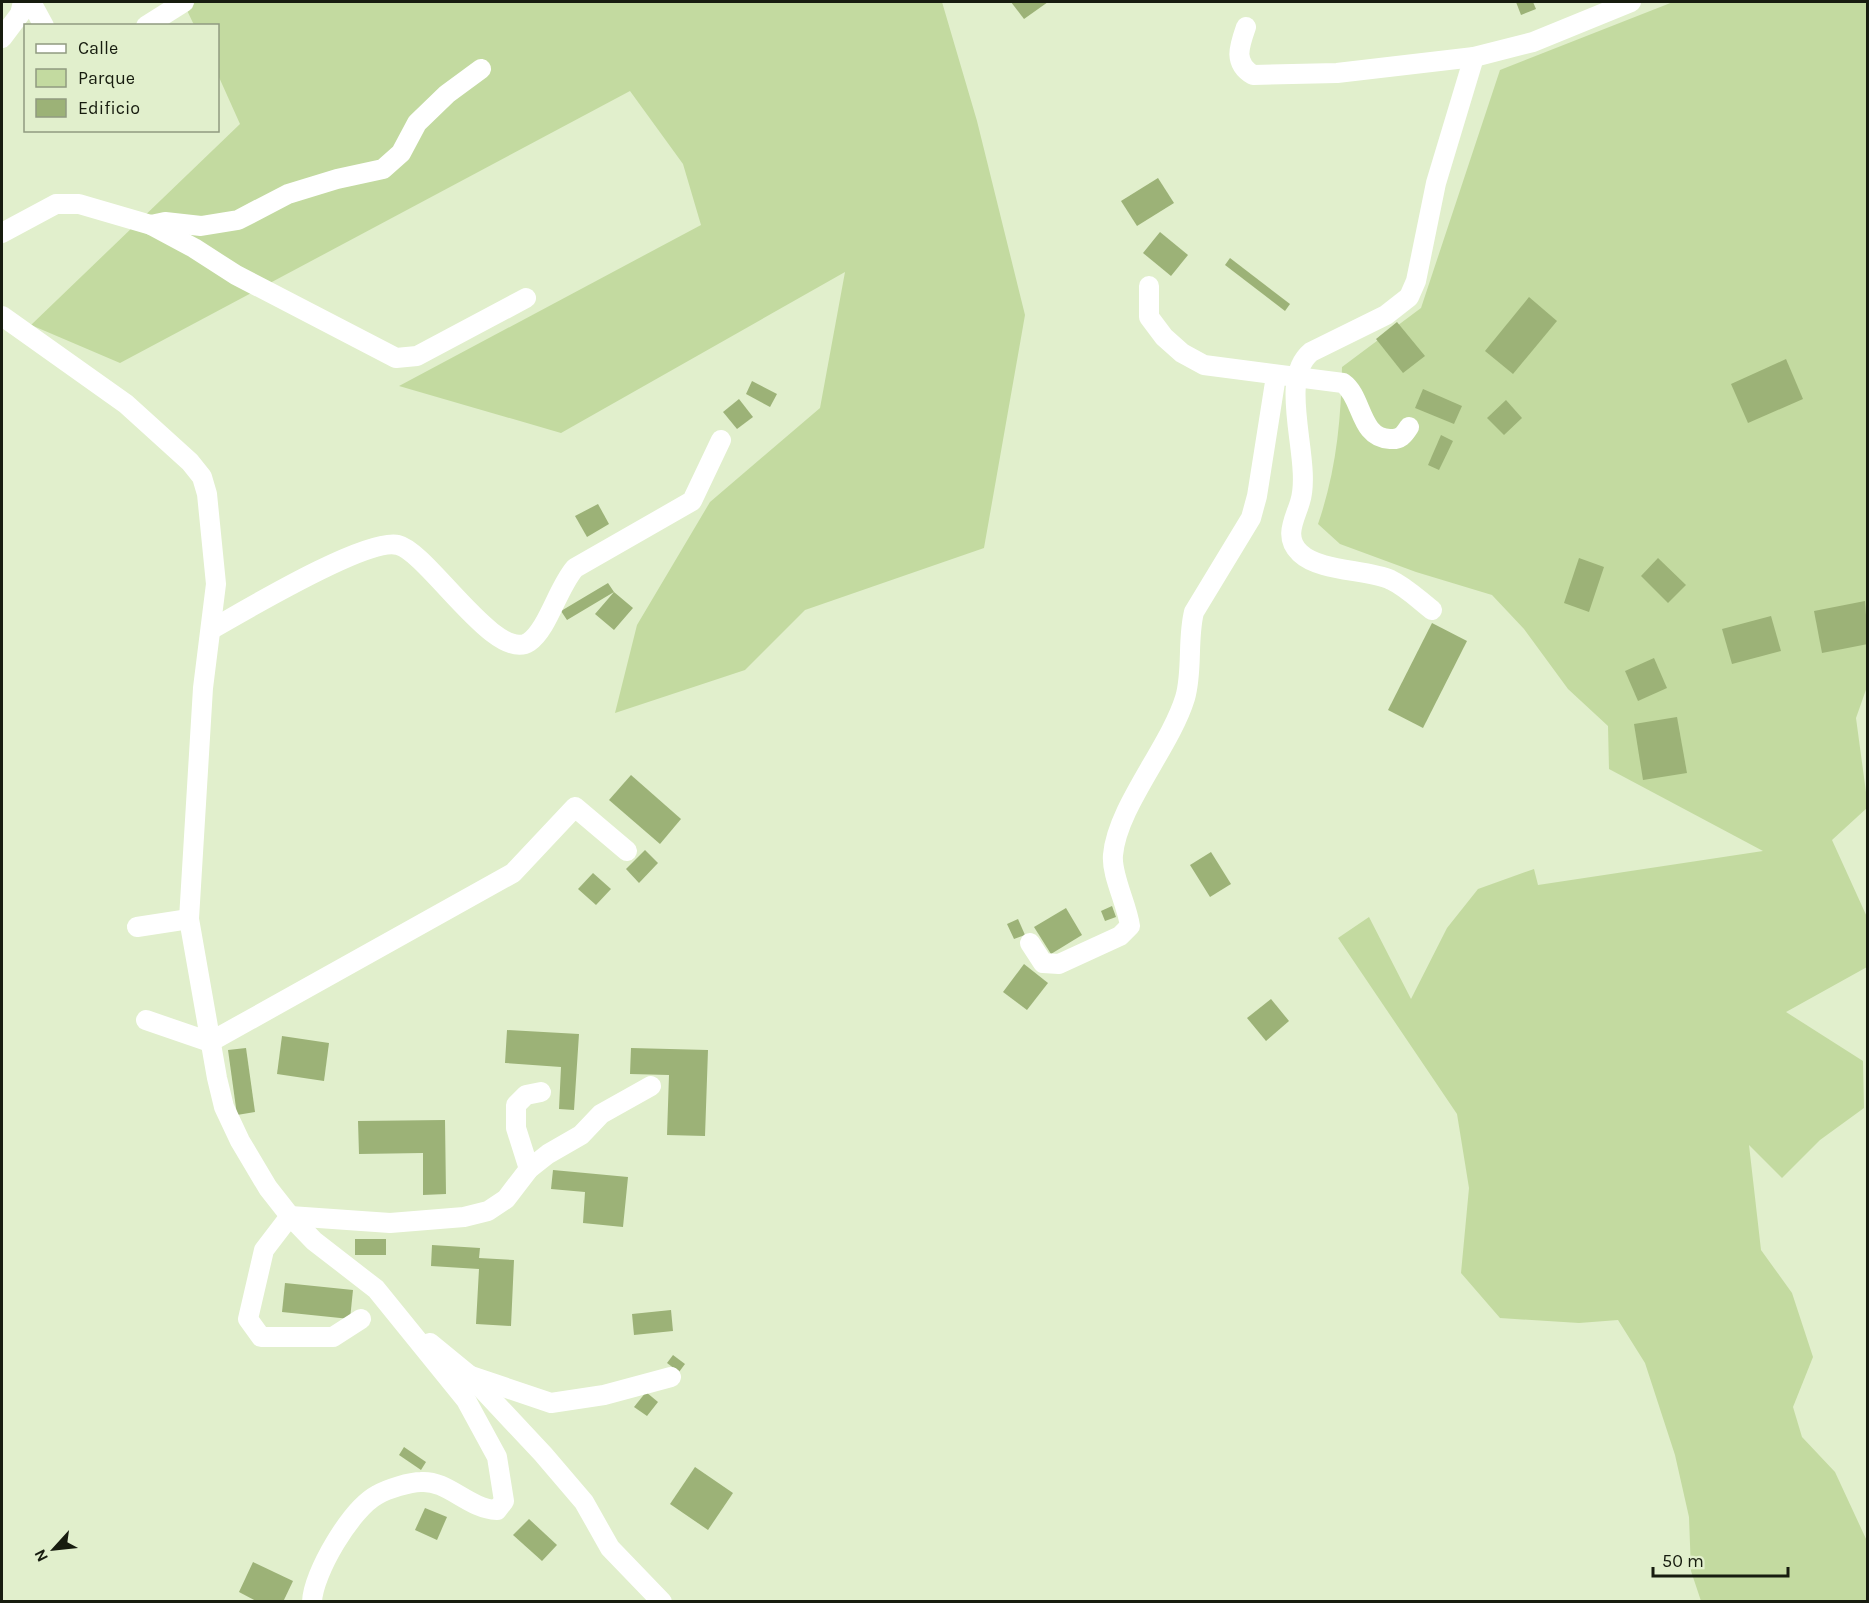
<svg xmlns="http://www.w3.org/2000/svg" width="1869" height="1603" font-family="Karla,sans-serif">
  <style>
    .green { fill: #c3daa0 }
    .building { fill: #9cb277 }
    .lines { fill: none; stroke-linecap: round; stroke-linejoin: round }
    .minor { stroke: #fff; stroke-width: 20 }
  </style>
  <rect width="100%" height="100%" fill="#e1efcc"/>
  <!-- green -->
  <g class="green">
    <polygon points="183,2 942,2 977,121 1025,315 984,548 805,610 745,670 615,713 637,625 710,502 820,408 845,272 561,433 399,386 701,225 683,164 630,91 120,363 31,325 240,124 218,75 218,26 194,25"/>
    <path d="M1673 2H1867L1868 684 1856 718 1868 807 1832 840 1867 917V967L1786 1012 1863 1061 1864 1108 1820 1140 1782 1178 1749 1145 1761 1250 1792 1293 1813 1357 1793 1407 1802 1437 1835 1472 1867 1541V1601H1701L1691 1571 1689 1517 1675 1455 1645 1363 1618 1320 1579 1323 1500 1318 1461 1273 1469 1188 1457 1114 1338 938 1369 917 1411 999 1447 928 1478 889 1534 869 1538 885 1763 851 1609 769 1608 726 1568 689 1524 629 1492 595 1416 572 1340 544 1318 524C1336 472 1341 421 1342 367L1421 308 1500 70Z"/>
  </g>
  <!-- building -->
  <g class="building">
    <polygon points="1011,2 1048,2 1024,19"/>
    <polygon points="1516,2 1533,2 1536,9 1521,15"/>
    <polygon points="1158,178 1174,203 1137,226 1121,201"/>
    <polygon points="1160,232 1188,255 1171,276 1143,253"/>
    <polygon points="1230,258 1290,304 1285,311 1225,265"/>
    <polygon points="1529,297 1557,321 1513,374 1485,351"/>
    <polygon points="1397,322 1425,356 1403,373 1376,339"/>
    <polygon points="1786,359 1803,399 1748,423 1731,384"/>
    <polygon points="752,381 777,394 770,407 746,394"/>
    <polygon points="1423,389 1462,406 1454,424 1415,408"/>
    <polygon points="739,399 753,417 737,429 723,412"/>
    <polygon points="1506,400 1522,418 1504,435 1487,418"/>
    <polygon points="1441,435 1453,441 1439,470 1428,465"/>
    <polygon points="598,504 609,524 587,537 575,516"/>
    <polygon points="1579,558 1604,567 1589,612 1564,603"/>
    <polygon points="1658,558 1686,585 1668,603 1641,576"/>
    <polygon points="608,583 614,592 633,608 614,630 595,614 614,592 567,620 561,611"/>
    <polygon points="1865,601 1868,644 1822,653 1814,611"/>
    <polygon points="1771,616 1781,651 1732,664 1722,629"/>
    <polygon points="1432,623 1467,641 1423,728 1388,710"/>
    <polygon points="1654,658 1667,688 1638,701 1625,671"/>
    <polygon points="1677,717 1687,773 1643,780 1634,724"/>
    <polygon points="631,775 681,819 660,844 609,800"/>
    <polygon points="645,850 658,863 639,883 626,869"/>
    <polygon points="1211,852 1231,884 1210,897 1190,865"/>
    <polygon points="593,873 611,889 596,905 578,889"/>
    <polygon points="1112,906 1116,917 1105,921 1101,911"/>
    <polygon points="1066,908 1082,935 1051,954 1034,927"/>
    <polygon points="1018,919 1025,935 1014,939 1007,924"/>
    <polygon points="1024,964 1048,983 1027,1010 1003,992"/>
    <polygon points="1271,999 1289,1021 1266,1041 1247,1018"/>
    <polygon points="507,1030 579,1034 574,1110 559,1109 561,1067 505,1063"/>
    <polygon points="282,1036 329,1043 324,1081 277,1074"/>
    <polygon points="246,1048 255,1112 237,1115 228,1050"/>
    <polygon points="631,1048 708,1050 705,1136 667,1135 669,1075 630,1074"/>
    <polygon points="445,1120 446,1194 423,1195 423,1153 359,1154 358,1121"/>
    <polygon points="553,1170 628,1177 623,1227 583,1223 585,1192 551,1189"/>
    <rect x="355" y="1239" width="31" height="16"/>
    <polygon points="432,1245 480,1248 479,1258 514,1260 511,1326 476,1324 479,1269 431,1266"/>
    <polygon points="285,1283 353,1290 350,1319 282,1312"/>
    <polygon points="671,1310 673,1331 634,1335 632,1314"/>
    <polygon points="673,1355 685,1364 679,1372 667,1363"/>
    <polygon points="646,1392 658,1402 647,1416 634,1407"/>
    <polygon points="404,1447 426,1462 421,1470 399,1455"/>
    <polygon points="695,1467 733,1493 708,1530 670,1504"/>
    <polygon points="425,1508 447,1517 437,1540 415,1530"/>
    <polygon points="529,1519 557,1545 542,1561 513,1535"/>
    <polygon points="253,1562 293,1581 283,1602 258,1602 239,1592"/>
  </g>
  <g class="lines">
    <!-- minor -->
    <g class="minor">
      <polyline points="31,2 44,26"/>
      <polyline points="146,26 184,2"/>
      <path d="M1246 27C1239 47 1233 63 1253 75L1337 73 1474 57 1533 42 1631 2"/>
      <polyline points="2,38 20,14 23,2"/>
      <polyline points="151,225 194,248 236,275 396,358 417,356 526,298"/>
      <polyline points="2,233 56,204 79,204 151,225 165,222 201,226 238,220 288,194 337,179 383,169 401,153 417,123 447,94 481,69"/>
      <path d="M1149 286V317L1164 337 1182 353 1204 365 1343 383C1363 397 1359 438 1390 439 1400 440 1404 435 1409 427"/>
      <path d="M2 316 126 404 190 462 202 477 207 494 216 584 203 688 189 919 217 1078 224 1107 240 1141 268 1188 290 1216 314 1241 376 1289 466 1400 497 1457 504 1501 497 1510C468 1509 448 1480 421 1482 410 1482 387 1489 377 1495 351 1509 313 1573 312 1602"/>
      <path d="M1432 610C1419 600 1406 587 1391 580 1366 569 1320 572 1300 553 1283 537 1295 519 1300 502 1313 461 1276 381 1311 352L1386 315 1409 297 1416 281 1436 183 1474 57"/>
      <path d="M212 629C244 611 367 537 398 545 428 552 496 664 529 642 548 629 558 587 575 568L692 501 721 440"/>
      <polyline points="137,927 189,919"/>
      <path d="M1030 943 1043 963 1059 964 1120 936 1130 926C1127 904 1111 875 1113 855 1117 807 1170 747 1185 698 1193 671 1187 640 1194 612L1251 518 1257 496 1276 376"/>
      <polyline points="146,1020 210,1042 513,873 575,807 627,851"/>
      <polyline points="529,1169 516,1128 516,1105 526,1095 541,1092"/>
      <polyline points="290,1216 390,1223 464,1217 488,1211 506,1199 529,1169 548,1154 581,1135 601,1114 651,1086"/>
      <polyline points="290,1216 264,1250 248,1319 261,1337 333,1337 361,1319"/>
      <polyline points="430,1343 469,1375 543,1454 584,1502 610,1548 662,1602"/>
      <polyline points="471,1376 551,1403 604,1395 671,1377"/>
    </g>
  </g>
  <!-- border -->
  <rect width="1869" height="1603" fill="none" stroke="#171c0f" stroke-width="6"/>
  <!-- legend -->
  <rect x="24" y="24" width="195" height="108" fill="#e1efcc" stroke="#909b80" stroke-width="1.5"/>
  <rect x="36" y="44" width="30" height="9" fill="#ffffff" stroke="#909b80" stroke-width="1.5"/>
  <text x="78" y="54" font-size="18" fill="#171c0f">Calle</text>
  <rect x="36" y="69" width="30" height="18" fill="#c3daa0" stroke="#909b80" stroke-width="1.5"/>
  <text x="78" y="84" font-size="18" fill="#171c0f">Parque</text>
  <rect x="36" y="99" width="30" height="18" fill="#9cb277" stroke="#909b80" stroke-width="1.5"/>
  <text x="78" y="114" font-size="18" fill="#171c0f">Edificio</text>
  <!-- north arrow -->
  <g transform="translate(54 1549) rotate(243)" stroke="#e1efcc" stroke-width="4.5" paint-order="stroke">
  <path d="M0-4.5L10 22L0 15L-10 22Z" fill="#171c0f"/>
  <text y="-9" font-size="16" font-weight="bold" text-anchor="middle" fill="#171c0f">N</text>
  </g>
  <!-- scale -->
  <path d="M1653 1567v9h135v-9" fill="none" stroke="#171c0f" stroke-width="3"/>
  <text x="1662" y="1567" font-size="18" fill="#171c0f" stroke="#e1efcc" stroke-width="4.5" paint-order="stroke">50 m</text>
</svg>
